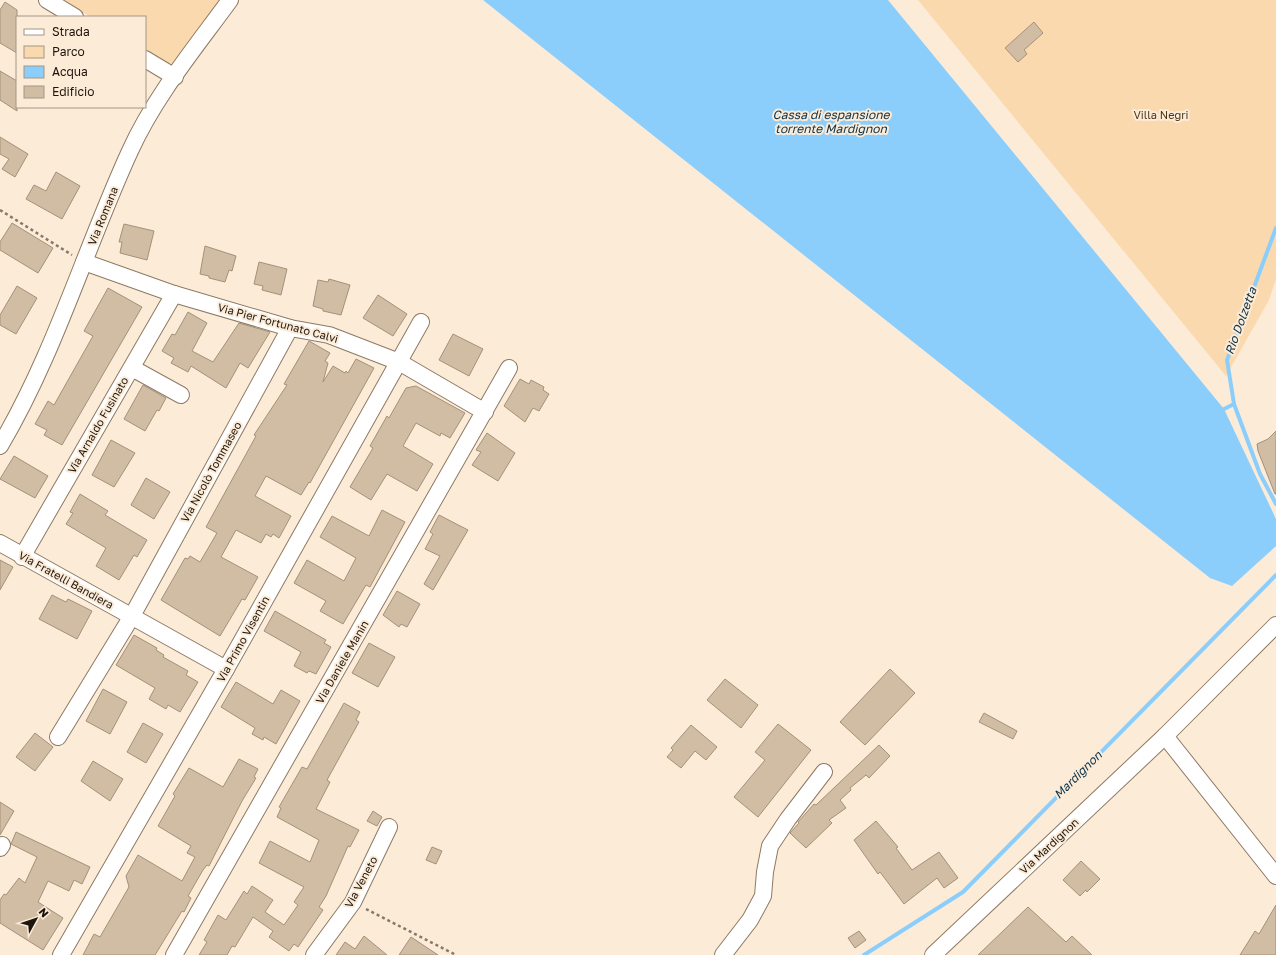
<svg xmlns="http://www.w3.org/2000/svg" width="1276" height="955" font-family="'Golos Text',sans-serif">
  <style>
    .green { fill: #fbd9af }
    .water { fill: #8bcefc }
    .lines { fill: none; stroke-linecap: round; stroke-linejoin: round }
    .stream { stroke: #8bcefc; stroke-width: 4 }
    .building { fill: #d1bca4; stroke: #a59179 }
    .street-casing { stroke: #8d7a63; stroke-width: 18 }
    .path { stroke: #85796a; stroke-width: 2.5; stroke-dasharray: 3 3; stroke-linecap: butt }
    .street { stroke: #fff; stroke-width: 16 }
    .labels { text-anchor: middle; stroke-width: 4; stroke-linejoin: round; paint-order: stroke }
    .park-label { font-size: 11px; fill: #503716; stroke: #fcebd7 }
    .street-label { font-size: 11px; fill: #1e160d; stroke: #fcebd7 }
    .water-label { font-size: 12px; font-style: italic; fill: #0a3148; stroke: #fcebd7 }
  </style>
  <rect width="100%" height="100%" fill="#fcebd7"/>
  <!-- green -->
  <g class="green">
    <path d="M63 0H220L175 63C164 65 154 57 145 51V17H91Z"/>
    <polygon points="918,0 1276,0 1276,279 1269,300 1226,376"/>
  </g>
  <!-- water -->
  <polygon class="water" points="483,0 888,0 1224,409 1276,519 1276,546 1232,586 1210,578"/>
  <g class="lines">
    <!-- stream -->
    <g class="stream">
      <polyline points="1276,228 1227,360 1234,404 1260,474 1276,504"/>
      <polyline points="1224,409 1234,404"/>
      <polyline points="864,955 963,892 1276,575"/>
    </g>
  </g>
  <!-- building -->
  <g class="building">
    <polygon points="5,2 17,10 17,53 0,43 0,10"/>
    <polygon points="1034,22 1043,33 1024,50 1027,54 1018,62 1005,48"/>
    <polygon points="0,71 17,81 17,111 0,100"/>
    <polygon points="0,137 28,154 15,177 2,169 9,159 0,154"/>
    <polygon points="56,172 80,186 62,219 26,199 34,185 46,191"/>
    <polygon points="12,223 53,248 38,273 0,250 0,242"/>
    <polygon points="124,224 154,231 147,260 120,253 122,242 119,242"/>
    <polygon points="205,246 236,256 232,271 229,270 225,282 209,278 209,276 200,274"/>
    <polygon points="259,262 287,269 281,295 262,290 263,286 254,284"/>
    <polygon points="329,279 350,285 341,315 323,311 323,309 313,306 318,280 328,282"/>
    <polygon points="17,286 37,298 16,334 0,325 0,315"/>
    <polygon points="108,288 142,307 62,445 44,435 47,430 35,424 48,401 54,405 93,336 84,331"/>
    <polygon points="378,295 407,314 393,336 363,318"/>
    <polygon points="188,312 207,323 192,351 213,362 239,323 270,332 248,368 240,363 226,388 191,366 188,372 171,363 174,358 162,351 172,334 175,335"/>
    <polygon points="453,334 483,349 469,376 439,360"/>
    <polygon points="309,341 330,353 325,361 328,363 323,382 333,366 345,373 346,371 348,373 356,359 374,368 310,483 309,482 301,495 266,476 255,496 291,516 279,538 273,534 271,537 266,534 261,543 236,530 221,557 258,577 245,600 242,599 220,636 161,600 185,558 188,559 190,556 200,562 217,533 206,527 256,436 254,435 287,385 284,384"/>
    <polygon points="520,379 529,384 531,380 544,387 543,390 549,394 539,411 533,408 525,422 504,406"/>
    <polygon points="143,385 166,398 159,411 157,410 145,431 124,419"/>
    <polygon points="416,386 465,413 450,438 441,433 440,436 416,423 403,446 433,464 417,491 387,474 371,500 350,487 373,448 370,446 387,416 389,418 406,388"/>
    <polygon points="1276,431 1276,494 1275,494 1258,451 1257,444 1268,439"/>
    <polygon points="487,433 515,453 498,481 472,465 481,452 476,450"/>
    <polygon points="111,440 135,453 114,487 92,475"/>
    <polygon points="14,456 48,476 35,498 0,479"/>
    <polygon points="146,478 170,492 154,519 131,505"/>
    <polygon points="80,494 108,511 105,515 147,540 137,557 134,555 119,580 96,566 106,548 66,524 73,513 70,512"/>
    <polygon points="382,510 405,522 370,587 366,585 343,624 320,611 326,601 294,583 307,560 344,581 356,558 320,537 332,516 369,536"/>
    <polygon points="439,515 468,530 433,590 424,584 440,556 425,549 433,534 430,532"/>
    <polygon points="0,560 13,567 0,590"/>
    <polygon points="397,591 420,604 407,627 401,624 399,627 383,615"/>
    <polygon points="52,595 66,602 68,599 92,611 77,639 39,619"/>
    <polygon points="275,611 326,640 324,643 331,647 316,674 309,671 307,673 294,666 301,652 264,631"/>
    <polygon points="134,635 157,648 156,650 164,655 163,657 188,671 186,675 198,682 180,712 168,705 166,709 149,699 155,688 116,665"/>
    <polygon points="369,643 395,657 378,687 352,673"/>
    <polygon points="890,669 915,693 865,745 840,722"/>
    <polygon points="725,679 758,705 741,728 707,700"/>
    <polygon points="236,682 273,704 281,690 300,701 276,744 264,737 263,740 252,734 255,728 221,707"/>
    <polygon points="103,689 127,702 110,734 86,721"/>
    <polygon points="344,703 360,712 356,720 359,722 327,780 330,782 316,809 359,830 350,847 348,846 326,896 319,907 323,910 298,947 294,944 289,951 269,937 273,931 253,917 235,947 232,946 227,955 199,955 207,942 204,940 218,915 226,920 244,891 247,894 252,886 273,900 265,912 284,925 298,905 294,902 304,887 259,863 270,841 310,862 319,840 277,817 281,808 279,807 302,767 307,769"/>
    <polygon points="984,713 1017,731 1013,739 979,722"/>
    <polygon points="143,723 163,734 146,763 127,752"/>
    <polygon points="778,724 811,750 758,817 734,797 765,760 755,752"/>
    <polygon points="691,725 717,747 706,760 695,751 681,768 667,757 673,750 671,748"/>
    <polygon points="35,733 53,747 35,771 16,757"/>
    <polygon points="879,745 890,756 869,778 866,775 850,788 851,790 840,800 846,808 829,820 832,823 806,848 790,833 799,823 798,822 814,804 816,805"/>
    <polygon points="239,759 258,769 254,777 256,778 242,801 209,866 207,865 203,870 188,896 191,898 184,912 182,911 155,955 83,955 94,934 100,937 129,887 126,876 138,855 182,881 195,857 187,853 191,846 158,826 175,796 173,794 189,768 223,787"/>
    <polygon points="93,761 123,779 110,801 81,781"/>
    <polygon points="0,802 14,811 0,835"/>
    <polygon points="373,811 382,817 377,826 367,821"/>
    <polygon points="876,821 898,847 896,848 912,870 939,852 958,878 944,888 937,878 904,904 880,872 878,874 854,840"/>
    <polygon points="16,832 90,867 82,884 74,880 69,891 48,881 38,902 63,918 43,950 0,923 0,900 4,894 6,895 19,878 25,883 37,857 11,844"/>
    <polygon points="432,847 442,851 436,864 426,860"/>
    <polygon points="1081,861 1100,879 1087,892 1086,890 1080,896 1063,880"/>
    <polygon points="1276,905 1276,955 1240,955 1255,931 1259,934"/>
    <polygon points="1028,907 1066,942 1072,936 1092,955 978,955"/>
    <polygon points="859,931 866,940 855,948 848,938"/>
    <polygon points="364,936 387,955 336,955 345,942 355,949"/>
    <polygon points="411,937 438,955 399,955"/>
  </g>
  <g class="lines">
    <!-- street casing -->
    <g class="street-casing">
      <g id="street">
        <polyline points="47,0 75,17"/>
        <polyline points="145,59 175,77"/>
        <polyline points="84,262 174,294 290,328 329,335 399,362 485,412"/>
        <polyline points="132,368 181,395"/>
        <path d="M0 446C55 353 85 249 130 151 155 96 195 48 230 0"/>
        <polyline points="0,543 226,669"/>
        <polyline points="22,557 174,294"/>
        <polyline points="1165,736 1276,876"/>
        <polyline points="58,737 132,616 290,328"/>
        <polyline points="0,848 2,845"/>
        <polyline points="61,955 226,669 421,322"/>
        <polyline points="174,955 509,368"/>
        <polyline points="314,955 353,902 389,827"/>
        <polyline points="723,955 750,920 763,896 765,872 770,846 788,819 824,772"/>
        <polyline points="933,955 1165,736 1276,625"/>
      </g>
    </g>
    <!-- path -->
    <g class="path">
      <polyline points="0,210 72,255"/>
      <polyline points="366,909 456,955"/>
    </g>
    <!-- street -->
    <use href="#street" class="street"/>
  </g>
  <g class="labels">
    <!-- park labels -->
    <g class="park-label">
      <text x="1161" y="119">Villa Negri</text>
    </g>
    <!-- street labels -->
    <g class="street-label">
      <text transform="translate(103 216) rotate(-68)" y="4">Via Romana</text>
      <text transform="translate(278 323) rotate(15)" y="4">Via Pier Fortunato Calvi</text>
      <text transform="translate(98 425) rotate(-60)" y="4">Via Arnaldo Fusinato</text>
      <text transform="translate(211 472) rotate(-61)" y="4">Via Nicolò Tommaseo</text>
      <text transform="translate(66 580) rotate(29)" y="4">Via Fratelli Bandiera</text>
      <text transform="translate(243 639) rotate(-61)" y="4">Via Primo Visentin</text>
      <text transform="translate(342 662) rotate(-60)" y="4">Via Daniele Manin</text>
      <text transform="translate(1049 846) rotate(-43)" y="4">Via Mardignon</text>
      <text transform="translate(361 882) rotate(-62)" y="4">Via Veneto</text>
    </g>
    <!-- water labels -->
    <g class="water-label">
      <text x="831" y="119">Cassa di espansione<tspan x="831" dy="14">torrente Mardignon</tspan></text>
      <text transform="translate(1241 321) rotate(-70)" y="4">Rio Dolzetta</text>
      <text transform="translate(1078 775) rotate(-45)" y="4">Mardignon</text>
    </g>
  </g>
  <!-- legend -->
  <rect x="16" y="16" width="130" height="92" fill="#fcebd7" stroke="#a39686"/>
  <rect x="24" y="29" width="20" height="6" fill="#ffffff" stroke="#a39686"/>
  <text x="52" y="36" font-size="12" fill="#1e160d">Strada</text>
  <rect x="24" y="46" width="20" height="12" fill="#fbd9af" stroke="#a39686"/>
  <text x="52" y="56" font-size="12" fill="#1e160d">Parco</text>
  <rect x="24" y="66" width="20" height="12" fill="#8bcefc" stroke="#a39686"/>
  <text x="52" y="76" font-size="12" fill="#1e160d">Acqua</text>
  <rect x="24" y="86" width="20" height="12" fill="#d1bca4" stroke="#a39686"/>
  <text x="52" y="96" font-size="12" fill="#1e160d">Edificio</text>
  <!-- north arrow -->
  <g transform="translate(36 919) rotate(50)" stroke="#fcebd7" stroke-width="3" paint-order="stroke">
  <path d="M0-3L7 15L0 10L-7 15Z" fill="#1e160d"/>
  <text y="-6" font-size="11" font-weight="bold" text-anchor="middle" fill="#1e160d">N</text>
  </g>
</svg>
